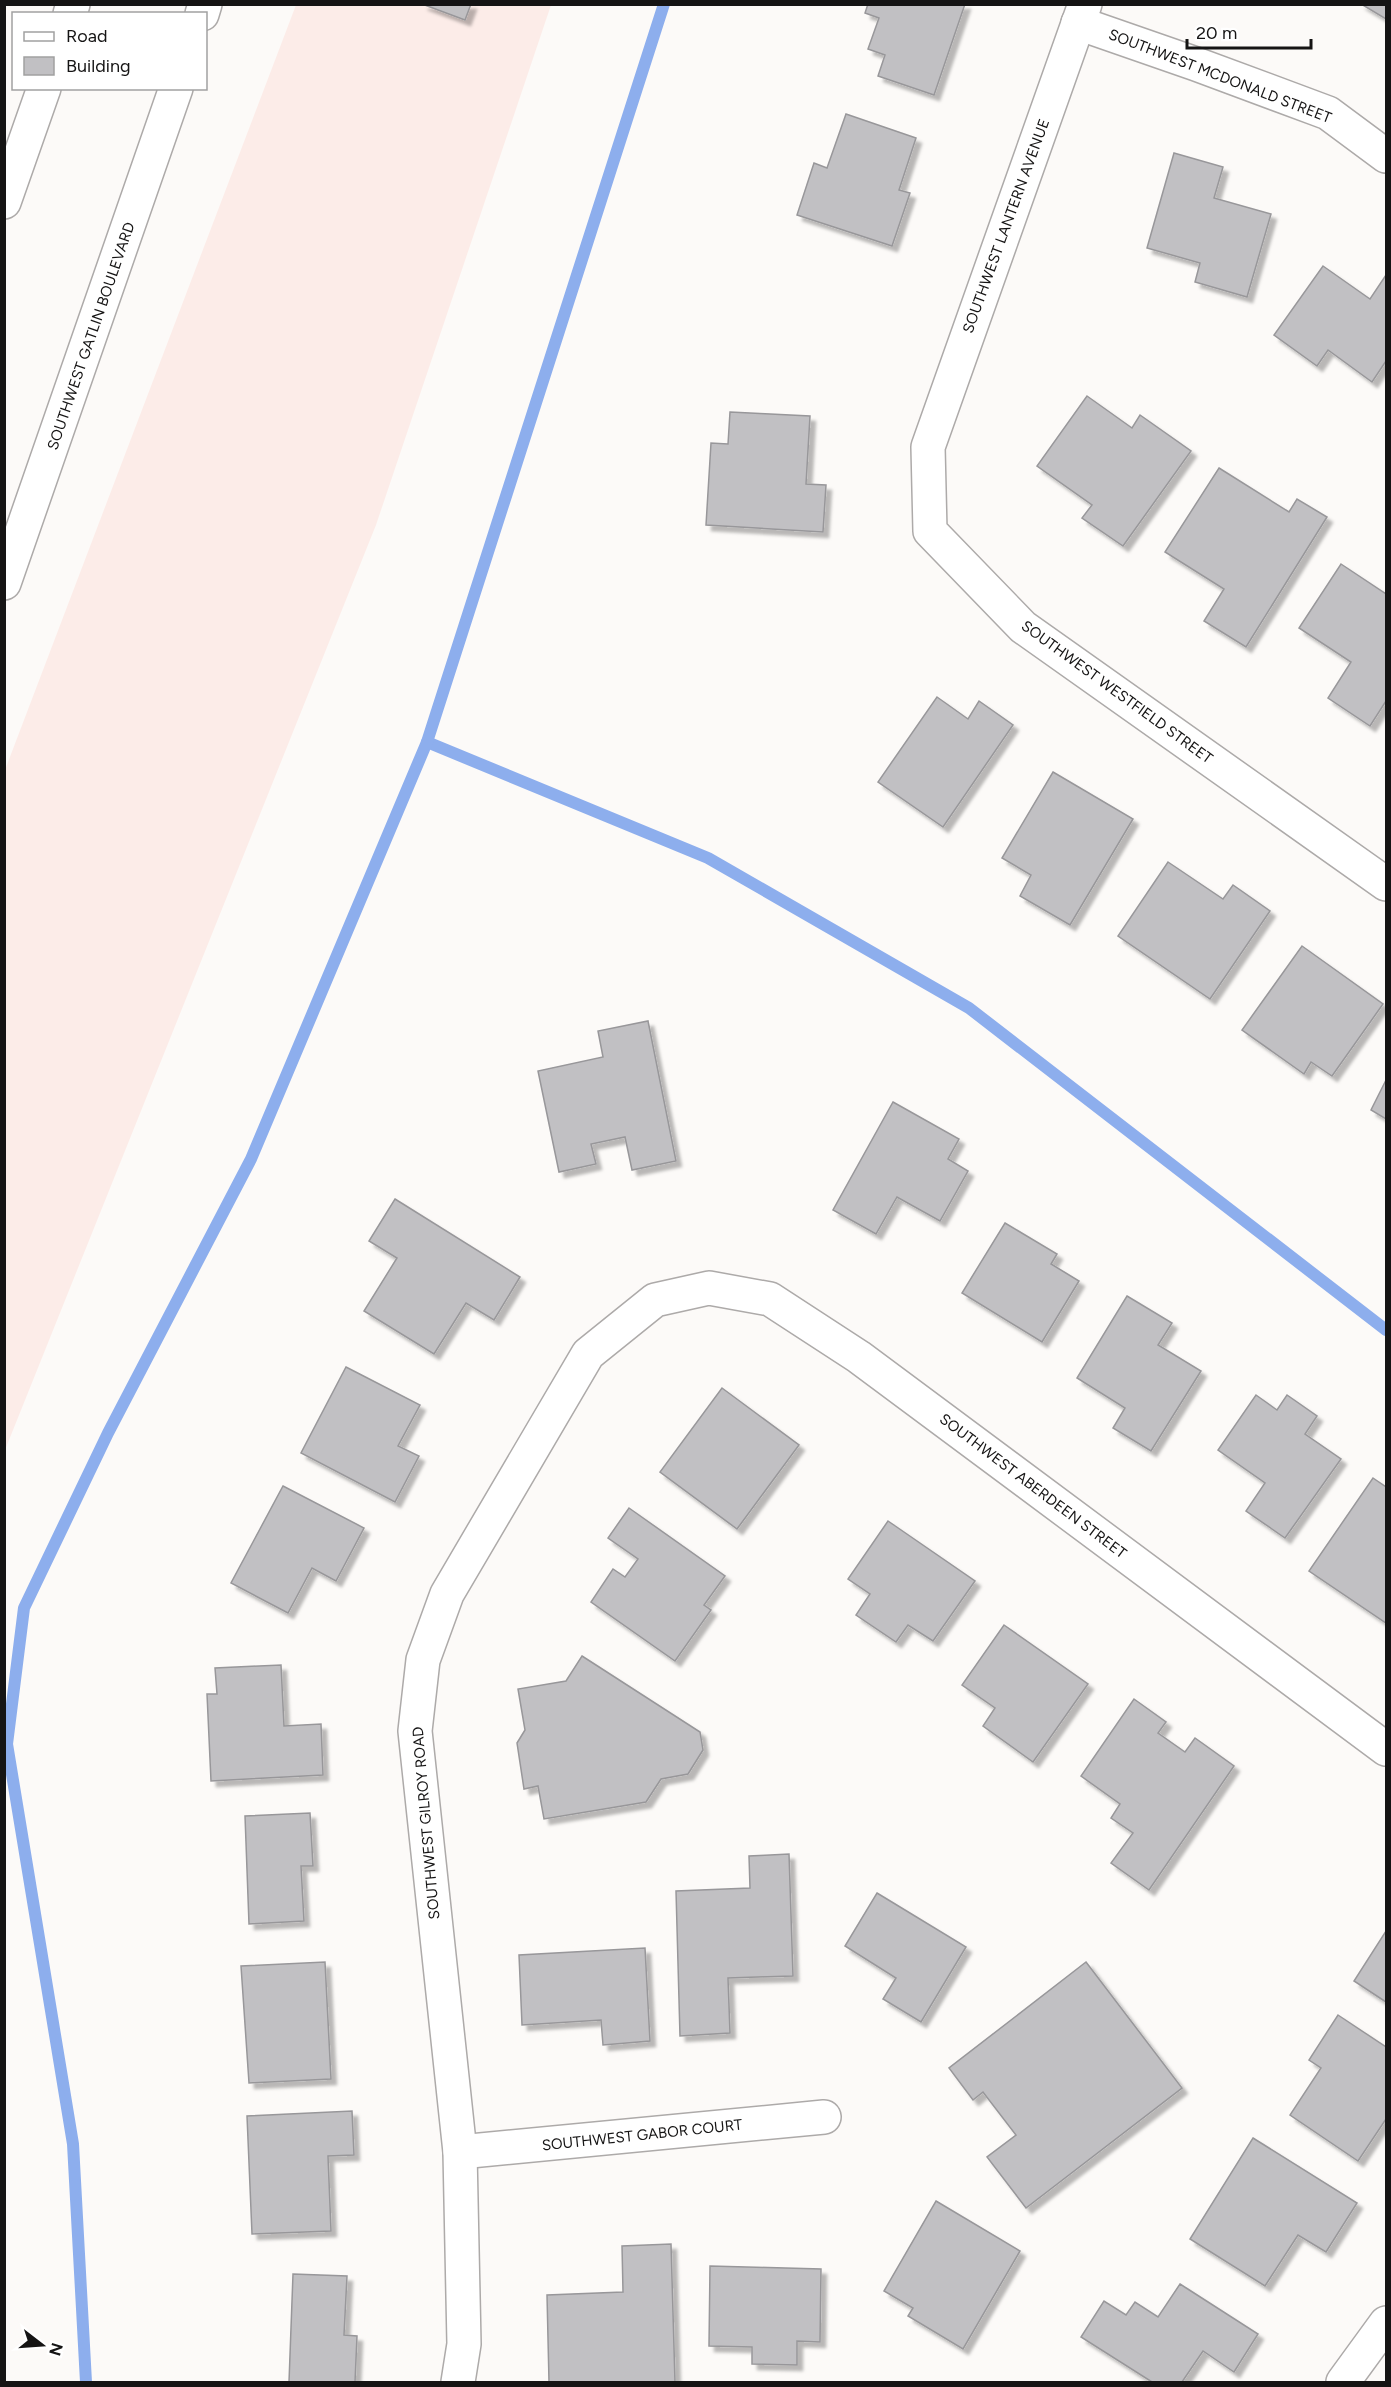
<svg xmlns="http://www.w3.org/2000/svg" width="1391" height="2387" font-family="Figtree,sans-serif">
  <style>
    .commercial { fill: #fcece8 }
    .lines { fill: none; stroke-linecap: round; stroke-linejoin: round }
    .stream { stroke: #8daeed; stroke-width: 12 }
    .building { fill: #c1c0c3; stroke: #98979a; stroke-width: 1.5; filter: url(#shadow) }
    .minor-casing { stroke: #adaaa9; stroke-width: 36 }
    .primary-casing { stroke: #adaaa9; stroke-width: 36 }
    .minor { stroke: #fff; stroke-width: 33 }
    .primary { stroke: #fff; stroke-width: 33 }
    .labels { text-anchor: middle; stroke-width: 5; stroke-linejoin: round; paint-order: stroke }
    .street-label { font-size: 15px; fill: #151414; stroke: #fff }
  </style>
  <defs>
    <filter id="shadow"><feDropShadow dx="5.5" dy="5.5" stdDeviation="1.5" flood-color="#0004"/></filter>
  </defs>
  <rect width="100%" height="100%" fill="#fcfaf8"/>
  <!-- commercial -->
  <polygon class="commercial" points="296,5 551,5 376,525 5,1450 5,770"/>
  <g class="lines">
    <!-- stream -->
    <g class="stream">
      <polyline points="427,742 708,858 969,1008 1386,1330"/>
      <polyline points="86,2382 73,2144 7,1744 24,1608 108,1433 251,1159 427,742 664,4"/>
    </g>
  </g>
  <!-- building -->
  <g class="building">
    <polygon points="422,4 471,4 465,20"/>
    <polygon points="868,4 965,4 934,95 878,76 885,55 868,49 879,18 865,13"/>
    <polygon points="1361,4 1386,4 1386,19"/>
    <polygon points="846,114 916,138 899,190 910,193 892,246 797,215 814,163 827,168"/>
    <polygon points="1174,153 1223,167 1214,198 1271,214 1247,297 1195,282 1200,263 1147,248"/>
    <polygon points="1323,266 1370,299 1386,275 1386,361 1372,382 1328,350 1317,366 1274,335"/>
    <polygon points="1087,396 1132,428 1140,415 1191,451 1123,546 1082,518 1092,505 1037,466"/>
    <polygon points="730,412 810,416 806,484 826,485 823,532 706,525 711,443 728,444"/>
    <polygon points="1219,468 1289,512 1297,499 1327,517 1246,647 1204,621 1224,589 1165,552"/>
    <polygon points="1341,564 1386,594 1386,701 1370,726 1328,698 1351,662 1299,628"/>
    <polygon points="937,697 968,719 979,701 1013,725 943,827 878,782"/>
    <polygon points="1053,772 1133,819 1070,925 1020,896 1031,875 1002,858"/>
    <polygon points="1168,862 1223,899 1233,885 1270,911 1210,999 1118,936"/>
    <polygon points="1302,946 1383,1004 1332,1076 1311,1062 1304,1074 1242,1030"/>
    <polygon points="648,1021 676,1161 632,1170 625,1137 591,1144 596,1164 559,1172 538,1071 603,1057 598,1031"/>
    <polygon points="1386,1080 1386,1119 1371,1110"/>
    <polygon points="893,1102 959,1139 948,1159 968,1171 940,1221 897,1197 876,1234 833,1210"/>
    <polygon points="395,1199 520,1277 494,1320 466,1303 434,1354 364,1311 397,1258 369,1241"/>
    <polygon points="1005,1223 1057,1254 1051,1264 1079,1281 1042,1342 962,1293"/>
    <polygon points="1127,1296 1172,1323 1158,1345 1201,1371 1151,1451 1113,1428 1125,1408 1077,1378"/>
    <polygon points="346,1367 420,1405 398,1446 419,1456 395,1502 301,1453"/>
    <polygon points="722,1388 799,1445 737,1529 660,1472"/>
    <polygon points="1256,1395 1277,1410 1287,1395 1317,1416 1305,1434 1341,1459 1285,1538 1246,1511 1265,1483 1218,1450"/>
    <polygon points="1373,1478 1386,1487 1386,1623 1309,1571"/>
    <polygon points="283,1486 364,1528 336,1581 312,1568 288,1613 231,1583"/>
    <polygon points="629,1508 725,1576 704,1605 711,1610 675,1661 591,1602 613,1569 625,1577 638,1559 608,1538"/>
    <polygon points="888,1521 975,1581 933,1641 908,1625 896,1642 856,1615 870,1594 848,1579"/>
    <polygon points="1004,1625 1088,1684 1033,1762 983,1726 995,1708 962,1685"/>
    <polygon points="582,1656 700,1732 703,1750 688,1774 661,1779 646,1802 544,1819 538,1786 524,1789 517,1743 525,1730 518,1689 566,1681"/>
    <polygon points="281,1665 284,1726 321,1724 323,1775 211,1781 207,1694 217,1694 215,1668"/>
    <polygon points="1134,1699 1166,1722 1158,1733 1185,1752 1195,1738 1234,1766 1149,1890 1111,1863 1133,1833 1111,1818 1120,1804 1081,1776"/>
    <polygon points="310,1813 313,1866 301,1866 304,1921 249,1924 245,1816"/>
    <polygon points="789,1854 793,1976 728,1978 730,2033 680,2036 676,1891 750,1888 749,1856"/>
    <polygon points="877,1893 966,1947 921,2022 883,1999 896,1978 845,1946"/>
    <polygon points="1386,1931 1386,2002 1354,1981"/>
    <polygon points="645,1948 650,2041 603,2045 601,2020 522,2025 519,1955"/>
    <polygon points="325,1962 331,2079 249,2083 241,1966"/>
    <polygon points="1086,1962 1182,2088 1026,2208 987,2157 1016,2135 983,2092 973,2100 949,2068"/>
    <polygon points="1338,2015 1386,2047 1386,2119 1358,2161 1290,2115 1321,2068 1309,2060"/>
    <polygon points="352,2111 354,2155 328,2156 331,2231 252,2234 247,2116"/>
    <polygon points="1253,2138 1357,2203 1326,2252 1298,2235 1265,2286 1190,2239"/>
    <polygon points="936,2201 1020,2251 963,2349 908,2316 913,2308 884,2291"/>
    <polygon points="671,2244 675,2382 549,2382 547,2295 623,2292 622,2246"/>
    <polygon points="710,2266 821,2269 820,2342 797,2341 797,2365 752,2364 752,2347 709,2346"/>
    <polygon points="293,2274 347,2276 344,2335 357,2336 355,2382 289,2382"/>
    <polygon points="1180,2284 1258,2334 1234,2372 1203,2351 1182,2382 1152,2382 1081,2337 1104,2301 1126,2315 1135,2302 1158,2317"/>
  </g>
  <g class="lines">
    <!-- minor casing -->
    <g class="minor-casing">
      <g id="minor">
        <polyline points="1085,4 928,447 930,531 1023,627 1386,884"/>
        <polyline points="1078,23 1196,64 1328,113 1386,156"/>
        <polyline points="460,2152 824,2117"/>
        <polyline points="458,2382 464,2344 460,2152 415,1731 423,1660 447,1594 588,1354 655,1300 709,1288 770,1299 859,1357 1386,1749"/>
        <polyline points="1343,2382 1386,2323"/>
      </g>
    </g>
    <!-- primary casing -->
    <g class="primary-casing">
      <g id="primary">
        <polyline points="70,14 73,4"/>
        <polyline points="202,14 205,4"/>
        <polyline points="4,202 44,88"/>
        <polyline points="4,583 176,88"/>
      </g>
    </g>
    <!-- minor -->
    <use href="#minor" class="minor"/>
    <!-- primary -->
    <use href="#primary" class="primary"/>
  </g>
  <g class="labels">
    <!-- street labels -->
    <g class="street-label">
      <text transform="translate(1220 76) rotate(21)" y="5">SOUTHWEST MCDONALD STREET</text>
      <text transform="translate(1006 226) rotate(-70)" y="5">SOUTHWEST LANTERN AVENUE</text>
      <text transform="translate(91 336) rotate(-71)" y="5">SOUTHWEST GATLIN BOULEVARD</text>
      <text transform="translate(1117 692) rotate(36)" y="5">SOUTHWEST WESTFIELD STREET</text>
      <text transform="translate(1033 1486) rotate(37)" y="5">SOUTHWEST ABERDEEN STREET</text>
      <text transform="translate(426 1823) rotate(-95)" y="5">SOUTHWEST GILROY ROAD</text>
      <text transform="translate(642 2135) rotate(-6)" y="5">SOUTHWEST GABOR COURT</text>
    </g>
  </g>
  <!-- border -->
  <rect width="1391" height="2387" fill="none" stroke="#151414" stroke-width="12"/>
  <!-- legend -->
  <rect x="12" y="12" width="195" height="78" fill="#ffffff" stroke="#a1a1a1" stroke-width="1.5"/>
  <rect x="24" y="32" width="30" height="9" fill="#ffffff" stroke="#a1a1a1" stroke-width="1.5"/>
  <text x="66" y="42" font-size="18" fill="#151414">Road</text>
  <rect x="24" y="57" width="30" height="18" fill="#c1c0c3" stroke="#a1a1a1" stroke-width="1.5"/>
  <text x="66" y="72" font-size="18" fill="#151414">Building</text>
  <!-- north arrow -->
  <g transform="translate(42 2345) rotate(107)" stroke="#ffffff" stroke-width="4.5" paint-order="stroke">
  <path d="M0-4.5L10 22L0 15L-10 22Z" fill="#151414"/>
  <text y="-9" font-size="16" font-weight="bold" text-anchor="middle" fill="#151414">N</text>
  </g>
  <!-- scale -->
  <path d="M1187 39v9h124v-9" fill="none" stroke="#151414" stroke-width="3"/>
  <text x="1196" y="39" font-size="18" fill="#151414" stroke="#ffffff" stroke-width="4.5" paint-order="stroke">20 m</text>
</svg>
